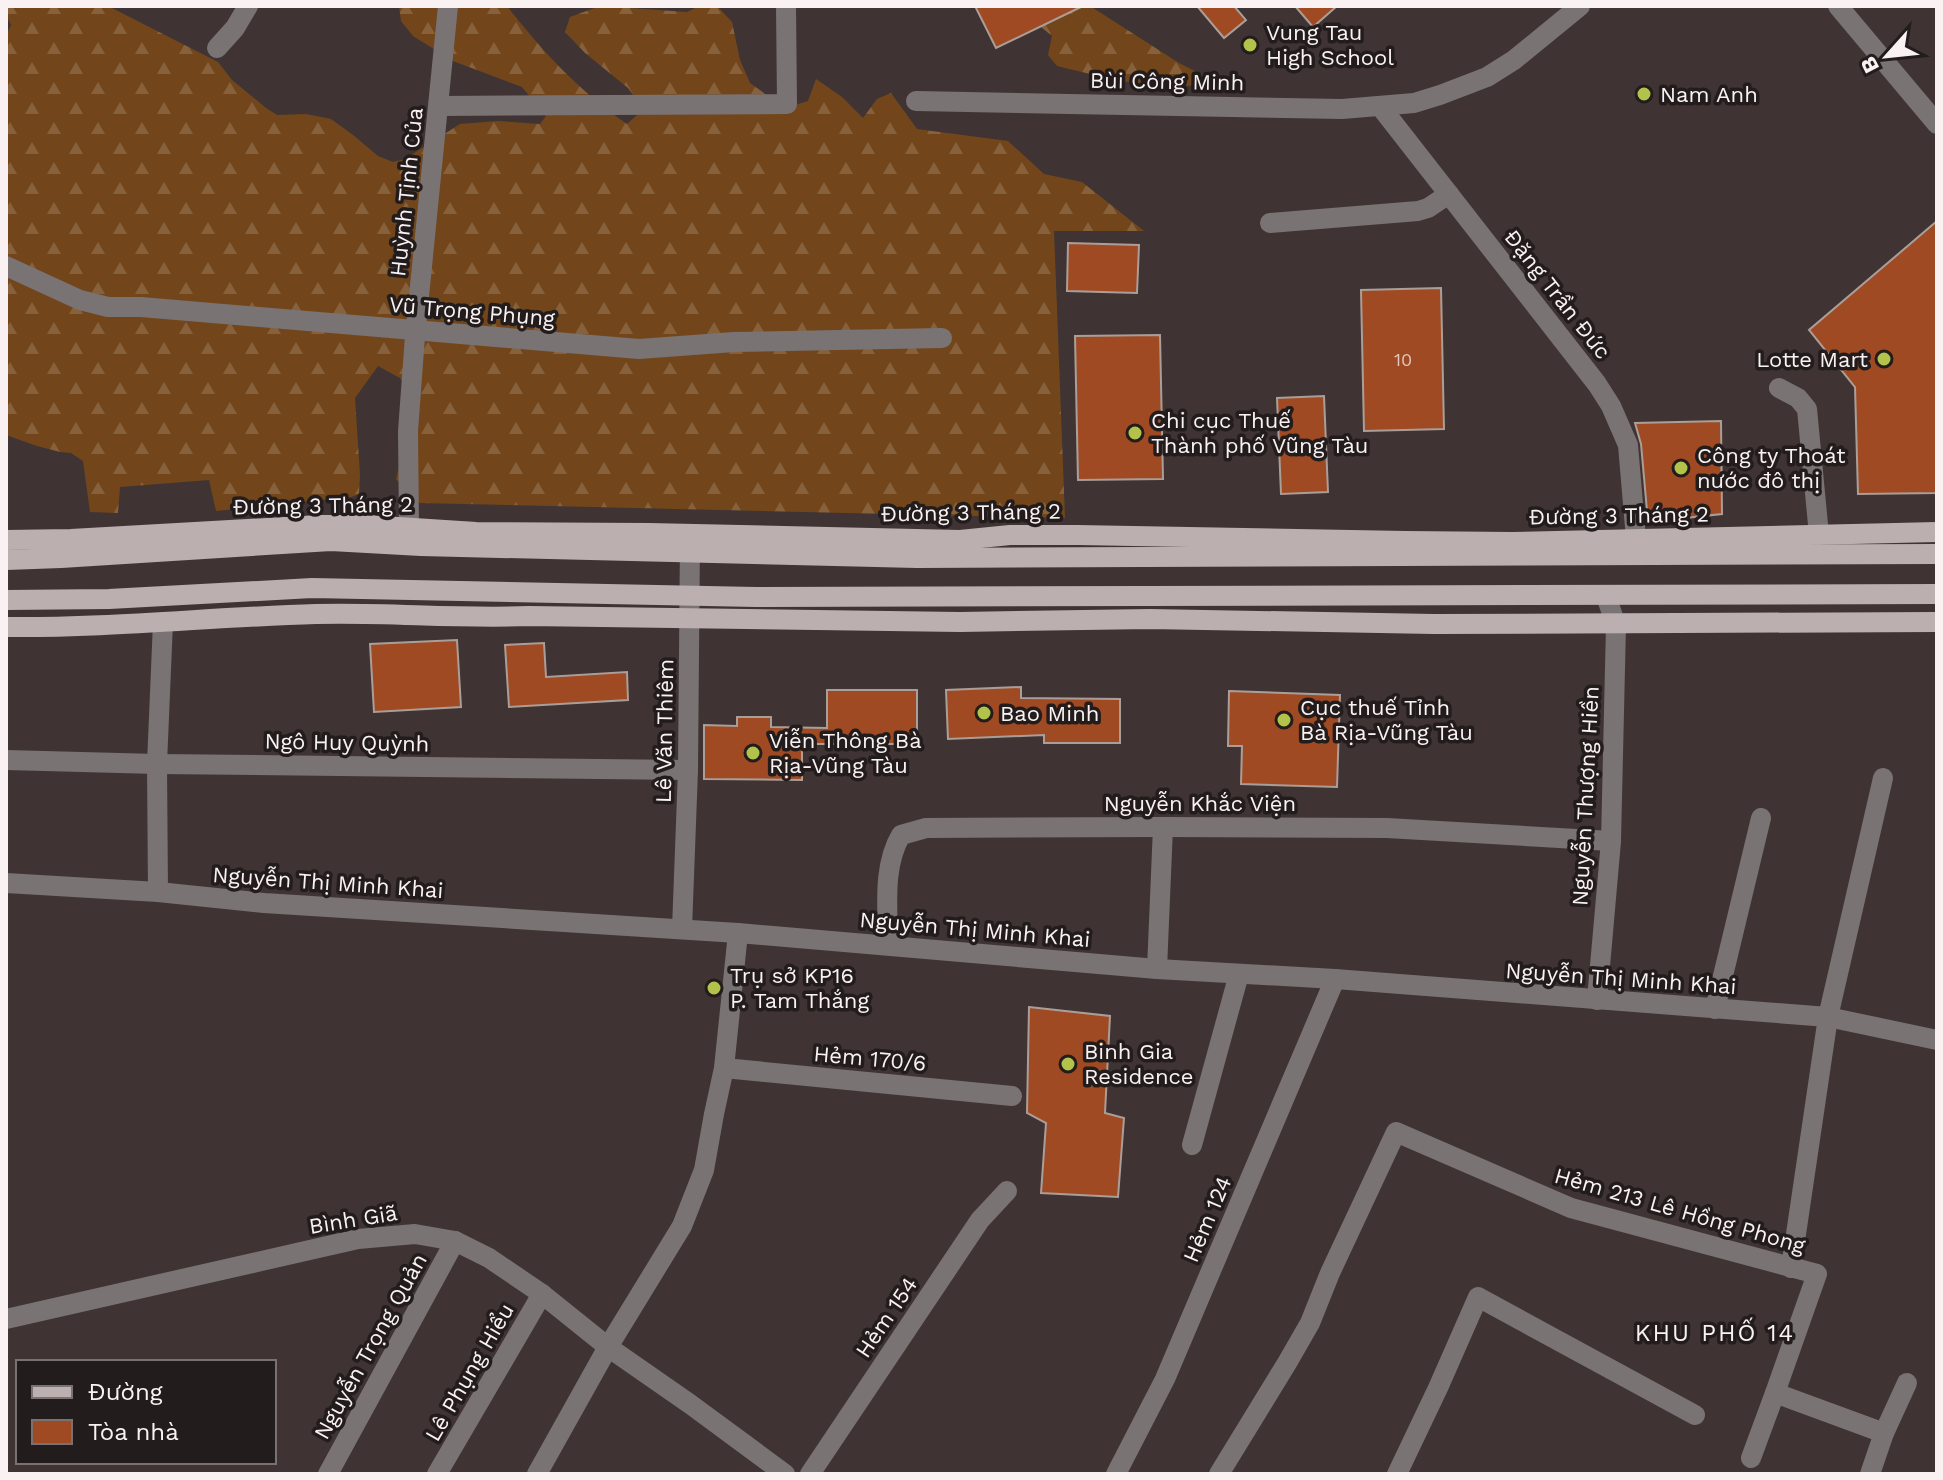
<svg xmlns="http://www.w3.org/2000/svg" width="1943" height="1480" font-family="'Work Sans',sans-serif">
  <style>
    .forest { fill: url(#forest-firs) }
    .building { fill: #9f4a22; stroke: #aa9e99; stroke-width: 2 }
    .lines { fill: none; stroke-linecap: round; stroke-linejoin: round }
    .minor { stroke: #797374; stroke-width: 20 }
    .major { stroke: #bbafb0; stroke-width: 20 }
    .poi-dot { fill: #b3c24b; stroke: #221d1c; stroke-width: 3 }
    .labels { text-anchor: middle; stroke-width: 7; stroke-linejoin: round; paint-order: stroke }
    .number-label { font-size: 18px; fill: #e3c8be }
    .poi-label { font-size: 22px; fill: #faf2f2; stroke: #221d1c; text-anchor: start }
    .street-label { font-size: 22px; fill: #faf2f2; stroke: #221d1c }
    .neighbourhood-label { font-size: 24px; letter-spacing: 2px; fill: #faf2f2; stroke: #221d1c }
  </style>
  <defs>
    <pattern id="forest-firs" width="22" height="20" patternUnits="userSpaceOnUse" patternTransform="scale(2)"><rect width="22" height="20" fill="#72461a"/><path d="M5 1l3.5 6h-7zM16 11l3.5 6h-7z" fill="#87613c"/></pattern>
  </defs>
  <rect width="100%" height="100%" fill="#3f3433"/>
  <!-- forest -->
  <g class="forest">
    <path d="M6 6H108L218 62 232 80 266 108 277 115 306 114 331 119 353 135 378 156 393 162 405 159 460 124 498 121 540 124 546 116 522 87 453 61 413 36 401 21 399 6H507C541 50 581 93 627 124L644 109 628 88 585 53 565 32 570 17 600 6 687 12 699 6H717L732 22 740 60 750 83 768 96 792 106 808 101 816 79 842 97 863 118 877 99 891 93 917 129 1008 141 1044 174 1082 182 1144 231H1054L1065 518 419 503 407 493 396 479 408 432 413 398 400 378 378 366 355 398 360 475 359 494 351 497 216 511 209 480 120 487 118 513 90 512 83 461 71 453 60 452 37 446 6 435V36L11 25 6 15Z"/>
    <polygon points="1083,6 1090,6 1179,63 1222,85 1172,86 1119,81 1057,66 1048,55 1052,36 1041,27"/>
  </g>
  <!-- building -->
  <g class="building">
    <polygon points="975,6 1083,6 996,48"/>
    <polygon points="1197,6 1234,6 1246,20 1224,38"/>
    <polygon points="1295,6 1337,6 1313,27"/>
    <polygon points="1937,221 1937,493 1858,494 1855,387 1809,330"/>
    <polygon points="1068,243 1139,245 1137,293 1067,291"/>
    <polygon points="1441,288 1444,429 1364,431 1361,290"/>
    <polygon points="1160,335 1163,479 1078,480 1075,336"/>
    <polygon points="1324,396 1328,492 1281,494 1277,398"/>
    <polygon points="1721,421 1722,514 1648,522 1641,444 1635,423"/>
    <polygon points="457,640 461,707 374,712 370,644"/>
    <polygon points="544,643 546,677 627,672 628,700 509,707 505,645"/>
    <polygon points="1021,687 1021,698 1120,699 1120,743 1044,743 1044,735 948,739 946,690"/>
    <polygon points="827,690 917,690 917,744 802,744 802,780 704,779 704,725 737,726 737,717 771,717 771,727 827,728"/>
    <polygon points="1229,691 1340,695 1337,787 1241,784 1242,746 1228,746"/>
    <polygon points="1029,1007 1110,1016 1105,1113 1124,1118 1118,1197 1041,1193 1046,1123 1027,1113"/>
  </g>
  <g class="lines">
    <!-- minor -->
    <g class="minor">
      <polyline points="1838,6 1937,124"/>
      <polyline points="217,48 235,28 248,6"/>
      <polyline points="916,101 1342,109 1414,103 1440,95 1487,77 1514,60 1580,6"/>
      <polyline points="439,106 787,104 786,6"/>
      <polyline points="1380,106 1597,384 1611,406 1628,445 1636,539"/>
      <polyline points="1270,223 1418,211 1428,208 1449,194"/>
      <polyline points="6,266 80,300 108,307 141,307 639,349 734,342 942,338"/>
      <polyline points="1779,388 1798,398 1807,409 1819,535"/>
      <polyline points="409,527 408,431 415,336 448,6"/>
      <polyline points="6,760 157,764 688,770"/>
      <polyline points="6,883 158,892 264,903 738,933 1157,969 1335,979 1828,1017 1937,1040"/>
      <polyline points="158,892 157,764 163,622"/>
      <polyline points="682,929 688,770 690,538"/>
      <path d="M888 945C888 909 882 867 901 835L926 828 1163 827 1387 828 1611 841"/>
      <polyline points="1157,969 1163,827"/>
      <polyline points="1597,1000 1611,841 1616,625 1606,596"/>
      <polyline points="1715,1009 1761,818"/>
      <polyline points="724,1068 1012,1096"/>
      <polyline points="1192,1145 1239,974"/>
      <polyline points="1791,1268 1828,1017 1883,778"/>
      <polyline points="6,1319 358,1239 415,1234 455,1241 489,1258 542,1294 608,1347 690,1404 785,1474"/>
      <polyline points="1884,1433 1907,1383"/>
      <polyline points="1751,1458 1775,1393"/>
      <polyline points="328,1474 455,1241"/>
      <polyline points="437,1474 542,1294"/>
      <polyline points="537,1474 608,1347 682,1226 704,1170 714,1114 724,1068 738,933"/>
      <polyline points="810,1474 980,1220 1007,1191"/>
      <polyline points="1116,1474 1165,1379 1335,979"/>
      <polyline points="1219,1474 1287,1363 1310,1323 1330,1273 1396,1132 1571,1208 1817,1274 1775,1393 1884,1433 1870,1474"/>
      <polyline points="1397,1474 1438,1388 1478,1297 1695,1415"/>
    </g>
    <!-- major -->
    <g class="major">
      <polyline points="6,540 71,539 320,525 367,525 476,532 649,533 960,540 1010,535 1078,535 1405,541 1513,542 1937,532"/>
      <polyline points="6,560 61,558 331,541 421,546 917,558 1937,554"/>
      <polyline points="6,600 109,599 312,588 756,597 1937,594"/>
      <path d="M6 627C110 628 213 617 316 614 387 612 458 619 529 616L960 622 1150 619 1434 624 1937 622"/>
    </g>
  </g>
  <!-- markers -->
  <g class="poi-dot">
    <circle cx="1250" cy="45" r="8"/>
    <circle cx="1644" cy="94" r="8"/>
    <circle cx="1884" cy="359" r="8"/>
    <circle cx="1135" cy="433" r="8"/>
    <circle cx="1681" cy="468" r="8"/>
    <circle cx="984" cy="713" r="8"/>
    <circle cx="1284" cy="720" r="8"/>
    <circle cx="753" cy="753" r="8"/>
    <circle cx="714" cy="988" r="8"/>
    <circle cx="1068" cy="1064" r="8"/>
  </g>
  <g class="labels">
    <!-- number labels -->
    <g class="number-label">
      <text x="1403" y="366">10</text>
    </g>
    <!-- poi labels -->
    <g class="poi-label">
      <text x="1266" y="40">Vung Tau<tspan x="1266" dy="25">High School</tspan></text>
      <text x="1660" y="102">Nam Anh</text>
      <text x="1868" y="367" text-anchor="end">Lotte Mart</text>
      <text x="1151" y="428">Chi cục Thuế<tspan x="1151" dy="25">Thành phố Vũng Tàu</tspan></text>
      <text x="1697" y="463">Công ty Thoát<tspan x="1697" dy="25">nước đô thị</tspan></text>
      <text x="1300" y="715">Cục thuế Tỉnh<tspan x="1300" dy="25">Bà Rịa-Vũng Tàu</tspan></text>
      <text x="1000" y="721">Bao Minh</text>
      <text x="769" y="748">Viễn Thông Bà<tspan x="769" dy="25">Rịa-Vũng Tàu</tspan></text>
      <text x="730" y="983">Trụ sở KP16<tspan x="730" dy="25">P. Tam Thắng</tspan></text>
      <text x="1084" y="1059">Binh Gia<tspan x="1084" dy="25">Residence</tspan></text>
    </g>
    <!-- street labels -->
    <g class="street-label">
      <text transform="translate(1167 81) rotate(1)" y="8">Bùi Công Minh</text>
      <text transform="translate(406 192) rotate(-84)" y="8">Huỳnh Tịnh Của</text>
      <text transform="translate(1558 294) rotate(52)" y="8">Đặng Trần Đức</text>
      <text transform="translate(472 311) rotate(5)" y="8">Vũ Trọng Phụng</text>
      <text transform="translate(323 505) rotate(-1)" y="8">Đường 3 Tháng 2</text>
      <text transform="translate(971 512) rotate(-1)" y="8">Đường 3 Tháng 2</text>
      <text transform="translate(1619 515) rotate(-1)" y="8">Đường 3 Tháng 2</text>
      <text transform="translate(664 731) rotate(-89)" y="8">Lê Văn Thiêm</text>
      <text transform="translate(347 742) rotate(1)" y="8">Ngô Huy Quỳnh</text>
      <text transform="translate(1585 796) rotate(-87)" y="8">Nguyễn Thượng Hiền</text>
      <text x="1200" y="811">Nguyễn Khắc Viện</text>
      <text transform="translate(328 882) rotate(4)" y="8">Nguyễn Thị Minh Khai</text>
      <text transform="translate(975 929) rotate(5)" y="8">Nguyễn Thị Minh Khai</text>
      <text transform="translate(1621 978) rotate(4)" y="8">Nguyễn Thị Minh Khai</text>
      <text transform="translate(870 1058) rotate(5)" y="8">Hẻm 170/6</text>
      <text transform="translate(1680 1210) rotate(16)" y="8">Hẻm 213 Lê Hồng Phong</text>
      <text transform="translate(353 1219) rotate(-9)" y="8">Bình Giã</text>
      <text transform="translate(1207 1219) rotate(-67)" y="8">Hẻm 124</text>
      <text transform="translate(886 1317) rotate(-56)" y="8">Hẻm 154</text>
      <text transform="translate(370 1346) rotate(-61)" y="8">Nguyễn Trọng Quản</text>
      <text transform="translate(469 1372) rotate(-60)" y="8">Lê Phụng Hiểu</text>
    </g>
    <!-- neighbourhood labels -->
    <g class="neighbourhood-label">
      <text x="1715" y="1341">KHU PHỐ 14</text>
    </g>
  </g>
  <!-- border -->
  <rect width="1943" height="1480" fill="none" stroke="#faf2f2" stroke-width="16"/>
  <!-- legend -->
  <rect x="16" y="1360" width="260" height="104" fill="#221d1c" stroke="#787272" stroke-width="2"/>
  <rect x="32" y="1386" width="40" height="12" fill="#bbafb0" stroke="#787272" stroke-width="2"/>
  <text x="88" y="1400" font-size="24" fill="#faf2f2">Đường</text>
  <rect x="32" y="1420" width="40" height="24" fill="#9f4a22" stroke="#787272" stroke-width="2"/>
  <text x="88" y="1440" font-size="24" fill="#faf2f2">Tòa nhà</text>
  <!-- north arrow -->
  <g transform="translate(1887 56) rotate(243)" stroke="#221d1c" stroke-width="6" paint-order="stroke">
  <path d="M0-6L14 30L0 20L-14 30Z" fill="#faf2f2"/>
  <text y="-12" font-size="22" font-weight="bold" text-anchor="middle" fill="#faf2f2">B</text>
  </g>
</svg>
